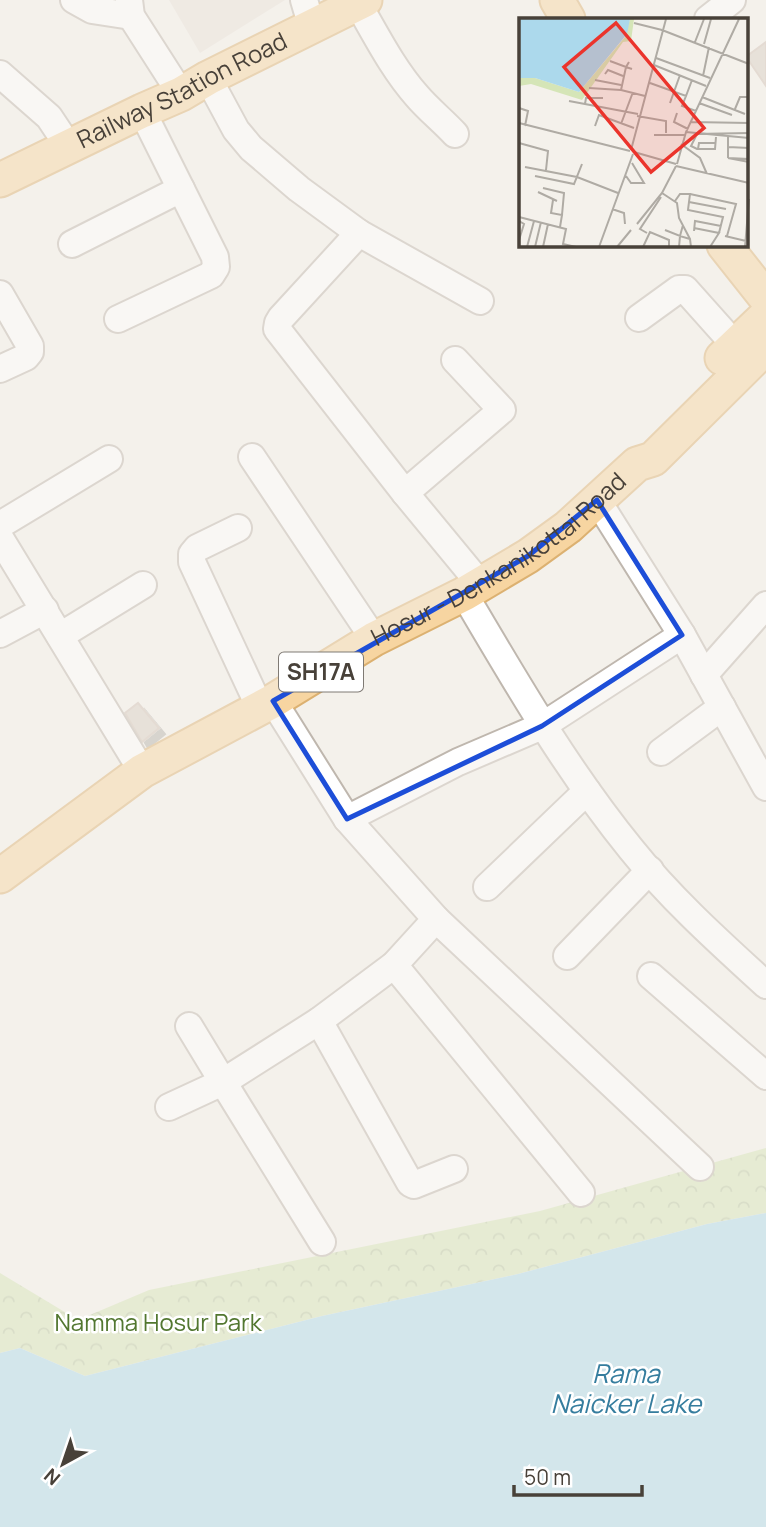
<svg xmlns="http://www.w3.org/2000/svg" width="766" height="1527" font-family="Manrope,sans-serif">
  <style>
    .residential { fill: #e8e2da }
    .park { fill: url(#park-crowns) }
    .water { fill: #acd9ec }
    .building { fill: #d8cec4; stroke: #d0c2b5; stroke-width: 2; filter: url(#shadow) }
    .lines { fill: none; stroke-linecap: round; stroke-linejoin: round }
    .minor-casing { stroke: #bfb7ae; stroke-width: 30 }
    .major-casing { stroke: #dcb171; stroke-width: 37 }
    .minor { stroke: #fff; stroke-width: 26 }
    .major { stroke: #f7d5a1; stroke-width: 33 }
    .marked { fill: none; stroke: #1d4ed8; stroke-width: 5; stroke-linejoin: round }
    .labels { text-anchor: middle; stroke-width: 5; stroke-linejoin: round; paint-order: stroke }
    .shield { fill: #fff; stroke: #7f7a74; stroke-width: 2 }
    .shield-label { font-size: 23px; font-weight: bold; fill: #484139 }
    .street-label { font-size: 24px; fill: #484139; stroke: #fff }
    .park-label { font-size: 24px; fill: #527730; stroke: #fff }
    .water-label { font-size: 26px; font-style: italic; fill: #357d9e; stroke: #fff }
    .inset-road { fill: none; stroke: #afaba4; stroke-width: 2 }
    .view { fill: #eb342c; fill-opacity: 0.15; stroke: #eb342c; stroke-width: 3.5 }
    .inset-edge { fill: none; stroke: #484139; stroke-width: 3.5 }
  </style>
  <defs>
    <pattern id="park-crowns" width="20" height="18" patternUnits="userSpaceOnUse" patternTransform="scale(1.75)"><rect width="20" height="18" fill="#d5e5b7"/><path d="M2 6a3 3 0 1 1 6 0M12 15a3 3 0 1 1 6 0" fill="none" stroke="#b8c69e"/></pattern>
    <filter id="shadow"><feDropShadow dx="6" dy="6" stdDeviation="0" flood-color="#0004"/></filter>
  </defs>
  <rect width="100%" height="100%" fill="#f4f1eb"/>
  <!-- residential -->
  <polygon class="residential" points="169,0 285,0 200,53"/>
  <!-- park -->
  <polygon class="park" points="766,1148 766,1213 707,1224 518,1274 322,1316 85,1376 20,1348 0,1353 0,1273 78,1320 149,1290 540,1211"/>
  <!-- water -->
  <polygon class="water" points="766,1213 766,1527 0,1527 0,1353 20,1348 85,1376 322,1316 518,1274 707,1224"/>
  <!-- building -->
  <g class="building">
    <polygon points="766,42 766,86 747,58 747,56"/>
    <polygon points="138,703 159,728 142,742 125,713"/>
  </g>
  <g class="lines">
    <!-- minor casing -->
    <g class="minor-casing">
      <g id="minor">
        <polyline points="74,0 92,10 131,16"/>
        <polyline points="129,0 131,16 181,94"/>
        <polyline points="304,0 312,27"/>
        <path d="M358 4C376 35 393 69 417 96 428 109 443 121 455 134"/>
        <polyline points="708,19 732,0"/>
        <polyline points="0,74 49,117 69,147"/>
        <polyline points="208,78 236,130 251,148 299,189 359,233 480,301"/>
        <polyline points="359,233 281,318 278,323 277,329 405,493 481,585"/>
        <polyline points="72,244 181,189"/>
        <polyline points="0,294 30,346 30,352 26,357 0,369"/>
        <polyline points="639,318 679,289 685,289 735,345"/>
        <polyline points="118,319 211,275 216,267 215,257 142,111"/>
        <polyline points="252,457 374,639"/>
        <polyline points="405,493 502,410 455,360"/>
        <polyline points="597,500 682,635 766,787"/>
        <polyline points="0,525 109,459"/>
        <polyline points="238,528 197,548 192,554 192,562 260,708"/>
        <polyline points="0,538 142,771"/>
        <path d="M464 594C516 682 566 769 631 849 671 899 719 942 766 985"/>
        <polyline points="0,634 45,610"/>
        <polyline points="60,636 143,585"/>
        <polyline points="704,675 766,605"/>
        <polyline points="661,752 722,707"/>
        <polyline points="347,819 458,762 542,726 682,635"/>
        <polyline points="487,887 587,791"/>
        <polyline points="436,919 700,1167"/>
        <polyline points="567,956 650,870"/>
        <polyline points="394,965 581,1193"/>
        <polyline points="651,976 766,1076"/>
        <polyline points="319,1021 410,1183 414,1185 454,1169"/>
        <polyline points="189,1026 223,1082 319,1021 394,965 436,919 347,819 273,701"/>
        <polyline points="169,1107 223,1082 322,1242"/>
      </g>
    </g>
    <!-- major casing -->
    <g class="major-casing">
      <g id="major">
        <polyline points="557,0 568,19"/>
        <path id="s1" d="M0 180 142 111 181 94 208 78 365 0"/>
        <polyline points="724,245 766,298"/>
        <polyline points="722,358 766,316"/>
        <path id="s2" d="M0 876 142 771 273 701 374 639 464 594 528 556 568 527 637 464 653 459 766 347"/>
      </g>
    </g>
    <!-- minor -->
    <use href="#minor" class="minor"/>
    <!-- major -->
    <use href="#major" class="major"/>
  </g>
  <!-- marked area -->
  <path d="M0 0H766V1527H0ZM597 500 682 635 542 726 347 819 273 701 528 556Z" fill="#f4f1eb" fill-opacity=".55" fill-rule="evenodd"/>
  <path class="marked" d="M597 500 682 635 542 726 347 819 273 701 528 556Z"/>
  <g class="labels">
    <!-- shield labels -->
    <rect class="shield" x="279" y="652.5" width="84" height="39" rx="5"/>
    <g class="shield-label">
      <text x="321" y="680">SH17A</text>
    </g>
    <!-- street labels -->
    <g class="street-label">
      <text dy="8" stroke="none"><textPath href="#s1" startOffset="203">Railway Station Road</textPath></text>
      <text dy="8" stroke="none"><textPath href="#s2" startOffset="592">Hosur - Denkanikottai Road</textPath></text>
    </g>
    <!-- park labels -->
    <g class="park-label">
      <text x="158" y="1331">Namma Hosur Park</text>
    </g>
    <!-- water labels -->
    <g class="water-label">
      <text x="626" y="1383">Rama<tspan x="626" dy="30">Naicker Lake</tspan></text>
    </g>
  </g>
  <!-- overview -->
  <g transform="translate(519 18)">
    <rect width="229" height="229" fill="#f4f1eb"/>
    <path d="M111 1H115L112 23 104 24 63 82 12 66 0 68V60H16L60 74 106 19Z" fill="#d5e5b7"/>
    <path d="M0 1H111L108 16 60 74 16 60H0Z" fill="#acd9ec"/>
    <path class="inset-road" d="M115 5 143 12M143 12 230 46M176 24 185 1M185 26 192 1M137 40 191 60M91 43 107 49 110 44M135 47 187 68M113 51 107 49 102 72 126 78M86 56 89 52 104 58M184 58 190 29M76 62 102 67M131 65 167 78 173 62M70 70 102 72M167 78 163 88 177 93M183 79 226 96M50 83 119 96M151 85 161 57M180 85 213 97M66 86 67 80H84M0 90 9 93 6 108M216 91 221 79H230M158 95 155 104 169 111M118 98 147 103V115M172 104 230 105M0 105 111 133M102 106 114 74M76 108 80 97 115 110M167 114 230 120M175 116 230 115M135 117H166M177 118 172 128 178 131H196L197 119M209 118V140M0 125 29 133 27 152M162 126 181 140 188 156M209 129 230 130M179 131 180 125H197M112 132 147 1M115 134 157 146M230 141 209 140 230 144M158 146 167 114 220 1M157 148 230 165M6 149 58 159 99 175M16 158 55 166 63 146M107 158 112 165H125L113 145M24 170 45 175 43 197M19 174 38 183M143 175 158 185 160 200 171 221M171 176 217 186 208 218M34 182 32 195 43 197 41 209M156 183 161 176H171L169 192 204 199 200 215M170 184 207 191M93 191 105 195 106 206M0 199 47 211 44 226 57 229M0 203 5 206 0 222M118 206 143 175 157 148M175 210 200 215 191 229M146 212 161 218 164 207M175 213 176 203 202 208M128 215 121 211 142 179M206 218 227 223M8 229 15 203M16 229 22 204M24 229 29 206M80 229 114 136M98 229 112 212M124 229 131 214 150 222V229M160 229 161 218 171 221 172 229M226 229 230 181"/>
    <path class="view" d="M97 5 185 110 132 154 45 49Z"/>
    <rect width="229" height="229" class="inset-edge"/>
  </g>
  <!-- north arrow -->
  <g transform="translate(63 1464) rotate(220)" stroke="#ffffff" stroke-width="5" paint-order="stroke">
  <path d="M0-5L12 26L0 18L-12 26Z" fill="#484139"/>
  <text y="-10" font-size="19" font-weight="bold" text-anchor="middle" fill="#484139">N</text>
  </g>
  <!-- scale -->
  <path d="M514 1485v10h128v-10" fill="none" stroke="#484139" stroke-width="3.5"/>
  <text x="524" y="1485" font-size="21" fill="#484139" stroke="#ffffff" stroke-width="5" paint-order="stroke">50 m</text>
</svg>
